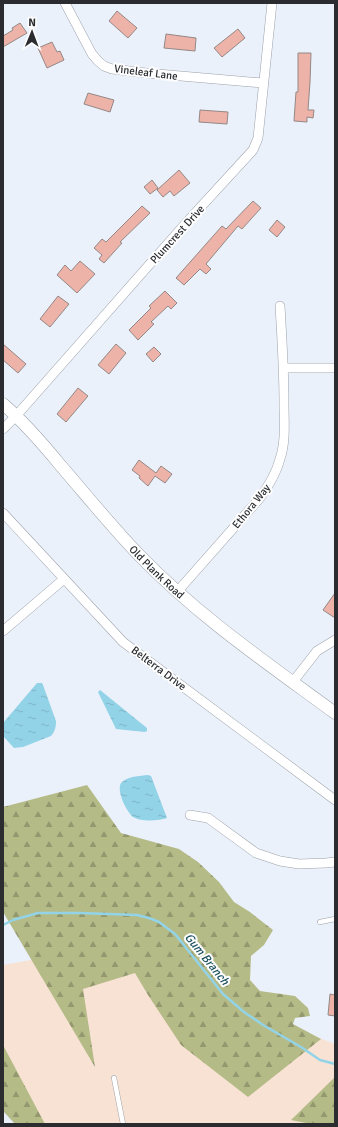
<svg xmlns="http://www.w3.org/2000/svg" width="338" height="1127" font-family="Signika,sans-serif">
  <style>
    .industrial { fill: #f7e2d4 }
    .forest { fill: url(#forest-firs) }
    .water { fill: url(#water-ripples) }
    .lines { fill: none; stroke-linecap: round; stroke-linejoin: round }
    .stream { stroke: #93d3e8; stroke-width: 2.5 }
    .building { fill: #edb2a8; stroke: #948886 }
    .lane-casing { stroke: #9ca1aa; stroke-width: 5.5 }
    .street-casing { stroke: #9ca1aa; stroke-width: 10 }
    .secondary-casing { stroke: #9ca1aa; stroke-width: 13 }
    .lane { stroke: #fff; stroke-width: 4.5 }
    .street { stroke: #fff; stroke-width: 9 }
    .secondary { stroke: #fff; stroke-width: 12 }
    .labels { text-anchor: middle; stroke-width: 4; stroke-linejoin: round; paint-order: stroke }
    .street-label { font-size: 11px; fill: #2a2c30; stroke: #fefefe }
    .water-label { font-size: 12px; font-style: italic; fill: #1d5261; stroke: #fefefe }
  </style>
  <defs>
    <pattern id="forest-firs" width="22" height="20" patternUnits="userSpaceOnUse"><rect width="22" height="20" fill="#b5bb87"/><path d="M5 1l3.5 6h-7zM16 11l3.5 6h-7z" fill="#93986f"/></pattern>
    <pattern id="water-ripples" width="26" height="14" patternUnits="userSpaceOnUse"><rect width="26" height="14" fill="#93d3e8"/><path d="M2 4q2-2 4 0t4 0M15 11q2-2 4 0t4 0" fill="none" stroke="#7fb5c7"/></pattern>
  </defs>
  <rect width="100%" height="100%" fill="#ebf1fb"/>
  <!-- industrial -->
  <polygon class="industrial" points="165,936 166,978 335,1044 335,1124 44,1124 3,1081 3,965"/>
  <!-- forest -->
  <g class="forest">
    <polygon points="87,785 121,833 179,849 198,862 219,882 234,902 250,912 273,930 264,945 251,956 250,980 260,991 295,996 308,1008 310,1016 295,1018 293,1024 321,1039 248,1097 181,1045 148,995 135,973 83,989 95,1067 3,912 3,807"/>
    <polygon points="3,1045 45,1124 15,1124 3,1111"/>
    <polygon points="335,1077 335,1124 311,1124 291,1120"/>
  </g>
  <!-- water -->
  <g class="water">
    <path d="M37 683H42L43 685 56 721C56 727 55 731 51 736L23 747 14 748 3 736V723Z"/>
    <polygon points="100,690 147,728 147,731 145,732 116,729 98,692"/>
    <path d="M148 775 151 776 167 818C159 821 141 822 133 817 127 812 116 791 121 783 127 776 140 776 148 775Z"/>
  </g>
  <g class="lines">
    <!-- stream -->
    <polyline class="stream" points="3,925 13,920 38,913 80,913 137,915 149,918 159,922 175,934 223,994 244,1012 263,1025 301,1047 320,1060 335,1064"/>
  </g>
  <!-- building -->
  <g class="building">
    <polygon points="117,11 137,28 128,38 109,21"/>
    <polygon points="20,23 27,33 3,47 3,36 13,30 12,28"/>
    <polygon points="238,29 245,38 222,57 214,48"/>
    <polygon points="166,34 196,38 195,51 164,48"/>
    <polygon points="52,42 57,52 60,51 64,60 47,68 38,48"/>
    <polygon points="298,53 311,53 310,82 308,110 314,110 313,118 307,117 307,122 294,121 296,92 298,92"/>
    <polygon points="88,93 114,100 110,112 84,104"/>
    <polygon points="200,110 228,112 227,124 199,122"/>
    <polygon points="179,170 190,183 174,196 170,191 163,197 157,190"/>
    <polygon points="152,180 158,188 150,194 144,187"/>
    <polygon points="253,201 261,208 242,229 238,226 206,264 211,269 206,274 200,269 184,285 176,278 222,226 226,229"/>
    <polygon points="142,206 150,213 120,242 122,243 104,263 99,259 102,255 94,248 102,239 106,242"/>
    <polygon points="277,220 285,227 277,237 269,230"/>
    <polygon points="80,261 95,274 77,293 57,275 65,265 71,271"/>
    <polygon points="165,291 177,303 171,309 168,306 151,322 154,324 138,340 129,330 151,308 149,306"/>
    <polygon points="58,296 69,304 50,327 40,319"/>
    <polygon points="3,344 26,364 18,373 3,360"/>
    <polygon points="116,344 126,353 109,374 98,365"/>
    <polygon points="154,347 161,354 153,362 146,354"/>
    <polygon points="78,388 88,396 66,422 57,414"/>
    <polygon points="139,460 156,473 161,466 172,474 165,483 155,476 148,486 139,478 140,476 132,470"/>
    <polygon points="335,593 335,618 323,610"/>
    <polygon points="330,994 335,995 335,1016 328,1015"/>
  </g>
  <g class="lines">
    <!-- lane casing -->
    <g class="lane-casing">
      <g id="lane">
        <polyline points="320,922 335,919"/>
        <polyline points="114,1078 123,1124"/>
      </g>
    </g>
    <!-- street casing -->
    <g class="street-casing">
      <g id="street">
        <polyline points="65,3 92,54 98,61 104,66 112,69 146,73 263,83"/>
        <polyline points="284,368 335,368"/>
        <polyline points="3,429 16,416 186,223 253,150 258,138 272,3"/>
        <polyline points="3,513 123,642 335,800"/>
        <path d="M177 592 259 499C268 487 276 474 280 459 286 441 284 422 284 404 284 371 282 338 280 306"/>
        <polyline points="3,631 64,579"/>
        <polyline points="292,683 317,651 335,640"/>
        <polyline points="190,815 208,818 256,853 280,861 299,864 326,863 335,862"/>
      </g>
    </g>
    <!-- secondary casing -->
    <g class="secondary-casing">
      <g id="secondary">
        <path id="s1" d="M3 404C25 423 43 444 61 466 87 496 112 527 139 555 198 616 267 663 335 713"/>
      </g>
    </g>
    <!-- lane -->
    <use href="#lane" class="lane"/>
    <!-- street -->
    <use href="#street" class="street"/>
    <!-- secondary -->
    <use href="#secondary" class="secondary"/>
  </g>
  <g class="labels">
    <!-- street labels -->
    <g class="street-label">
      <text transform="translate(146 72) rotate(7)" y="4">Vineleaf Lane</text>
      <text transform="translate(177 234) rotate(-48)" y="4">Plumcrest Drive</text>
      <text transform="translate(251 506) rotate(-51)" y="4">Ethora Way</text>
      <text dy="4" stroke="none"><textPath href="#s1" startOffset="228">Old Plank Road</textPath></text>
      <text transform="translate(159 668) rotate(37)" y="4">Belterra Drive</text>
    </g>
    <!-- water labels -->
    <g class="water-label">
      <text transform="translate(207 959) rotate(51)" y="4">Gum Branch</text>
    </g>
  </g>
  <!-- border -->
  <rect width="338" height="1127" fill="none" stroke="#2a2c30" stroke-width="8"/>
  <!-- north arrow -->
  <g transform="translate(32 32) rotate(1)" stroke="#fefefe" stroke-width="3" paint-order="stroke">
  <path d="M0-3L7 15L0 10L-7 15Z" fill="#2a2c30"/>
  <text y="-6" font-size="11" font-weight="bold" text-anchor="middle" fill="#2a2c30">N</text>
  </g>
</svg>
